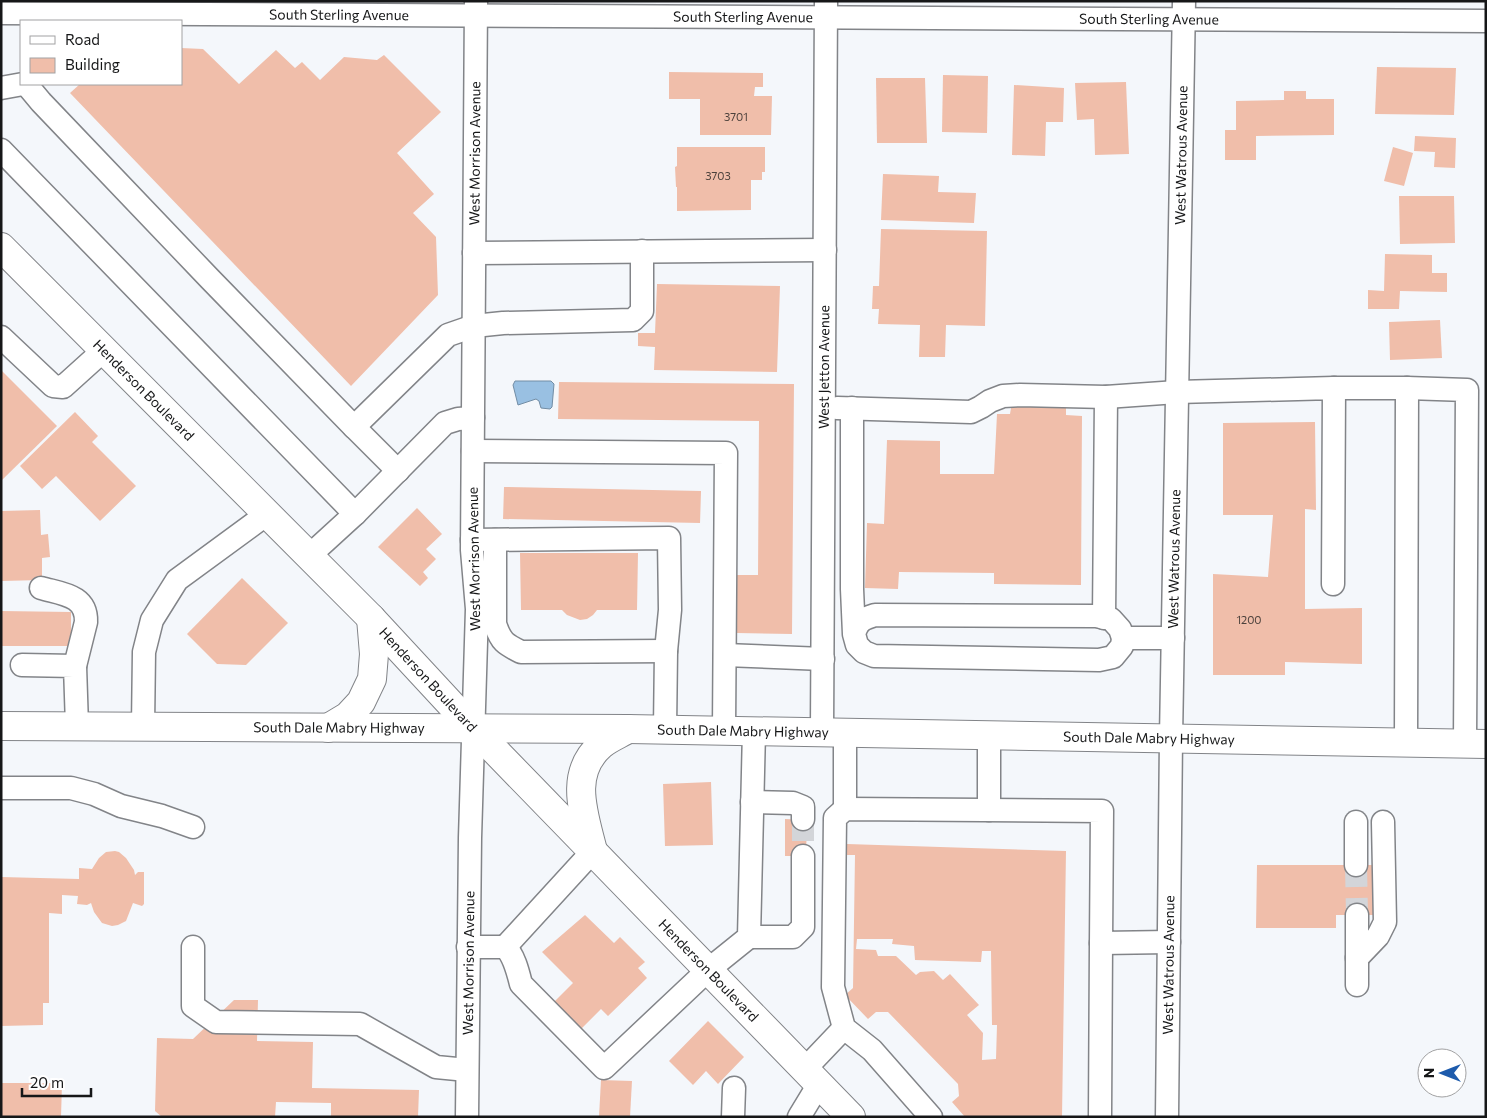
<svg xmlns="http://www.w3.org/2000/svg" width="1487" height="1118" font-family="Commissioner,sans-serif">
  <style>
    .water { fill: #99c0e2; stroke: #728da5 }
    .building { fill: #f0beaa; fill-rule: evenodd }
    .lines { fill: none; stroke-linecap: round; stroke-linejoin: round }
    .minor-tunnel { stroke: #d3d5d9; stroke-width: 22; stroke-dasharray: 22 11; stroke-linecap: butt }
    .minor-casing { stroke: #828488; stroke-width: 25 }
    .major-casing { stroke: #828488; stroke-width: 30 }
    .minor { stroke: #fff; stroke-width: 22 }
    .major { stroke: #fff; stroke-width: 28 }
    .labels { text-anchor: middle; stroke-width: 4; stroke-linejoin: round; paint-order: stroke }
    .number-label { font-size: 11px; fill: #4c413c }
    .street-label { font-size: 14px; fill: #161718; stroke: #fff }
  </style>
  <rect width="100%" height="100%" fill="#f4f7fb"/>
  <!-- water -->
  <polygon class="water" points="515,381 551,381 554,384 552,407 550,409 541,408 539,401 536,399 518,405 513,385"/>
  <!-- building -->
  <g class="building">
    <polygon points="181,48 203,49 239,84 276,50 295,68 302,62 320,80 344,57 377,60 384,55 441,112 397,153 434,194 413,213 436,237 438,295 351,386 70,93 80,84 181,84"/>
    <polygon points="1377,67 1456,68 1454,115 1375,114"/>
    <polygon points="669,72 763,73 763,87 755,87 754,96 772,96 771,135 700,135 700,99 669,99"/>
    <polygon points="943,75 988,76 987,133 942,132"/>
    <polygon points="876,78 925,78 927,143 877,143"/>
    <polygon points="1126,82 1129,154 1095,155 1094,119 1077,120 1075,83"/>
    <polygon points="1014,85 1064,88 1063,122 1046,122 1045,156 1012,155"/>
    <polygon points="1284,91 1306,91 1306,99 1334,99 1334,135 1256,136 1256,160 1225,160 1225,130 1236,130 1236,101 1284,100"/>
    <polygon points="1415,136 1456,138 1455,168 1434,167 1435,152 1414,151"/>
    <polygon points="677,147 765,147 765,172 762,172 762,180 751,180 751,210 677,211 677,187 676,187 675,167 677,166"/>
    <polygon points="1393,147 1413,153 1404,186 1384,181"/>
    <polygon points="883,174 939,176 938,192 976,193 974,223 881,220"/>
    <polygon points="1399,196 1454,196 1455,243 1400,244"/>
    <polygon points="881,229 987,231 985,326 946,325 945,357 919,357 920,325 878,324 879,309 872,309 873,286 879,286"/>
    <polygon points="1385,254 1432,255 1432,273 1447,273 1447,292 1400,291 1399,309 1368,309 1368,290 1384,291"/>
    <polygon points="657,284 780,286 777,372 654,370 655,347 638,346 638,333 655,333"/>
    <polygon points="1440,320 1442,358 1390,360 1389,322"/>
    <polygon points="1,370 57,426 1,481"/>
    <polygon points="559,382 794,384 792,634 737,633 737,575 758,575 759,421 558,419"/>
    <polygon points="1012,402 1066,403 1066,415 1082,416 1081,585 994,584 994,573 899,572 898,589 865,588 867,523 884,524 887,440 940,441 940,474 994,474 997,414 1010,414"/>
    <polygon points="75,412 98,436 92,442 136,486 100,521 56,476 42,489 20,466"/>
    <polygon points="1315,422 1316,510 1305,509 1305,609 1362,608 1362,664 1285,662 1285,675 1213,675 1213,574 1268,577 1273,515 1223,515 1223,423"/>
    <polygon points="504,487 701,491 700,523 503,519"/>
    <polygon points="417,508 442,534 426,549 436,559 423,572 428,578 420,586 378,547"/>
    <polygon points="40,510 41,535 48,534 50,557 42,558 42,580 1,581 1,511"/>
    <polygon points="520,553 638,553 637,610 597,610 593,615 587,619 580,620 567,615 562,610 521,610"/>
    <polygon points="242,578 288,623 246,665 217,664 187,634"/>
    <polygon points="1,611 71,612 71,646 1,646"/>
    <polygon points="711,782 713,845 665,846 663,784"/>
    <polygon points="785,819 807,820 806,856 785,856"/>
    <path d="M847 844 1066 851 1062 1117H965L952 1102 959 1096 958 1084 888 1012H876L868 1019 845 995 853 988 855 855H847ZM857 939H893L892 944 914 946 915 960 981 962 982 951H991L992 1025H997L996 1059 982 1060 983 1033 967 1015 979 1005 950 974 943 980 934 971 920 972 916 975 896 956H878L876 950 856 949Z"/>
    <polygon points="115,851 119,852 126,858 134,870 135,875 138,872 144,872 144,904 142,906 133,903 126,921 118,925 112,926 102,923 94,912 91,903 87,905 77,904 78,896 62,895 62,914 49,913 49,1003 43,1003 43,1025 1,1026 1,877 79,879 79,868 92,869 99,858 106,852"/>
    <polygon points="1257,865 1377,865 1376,915 1336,915 1336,928 1256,928"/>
    <polygon points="585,915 614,943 620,937 645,962 638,968 647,978 608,1016 601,1009 581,1029 554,1002 573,983 542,952"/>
    <polygon points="234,1000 258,1000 257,1041 313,1042 312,1088 419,1090 418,1117 331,1117 331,1103 276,1102 275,1117 162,1117 155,1111 157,1038 193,1039"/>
    <polygon points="708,1021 744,1057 718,1084 706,1071 693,1085 669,1061"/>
    <polygon points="601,1080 632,1081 630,1117 599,1117"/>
    <polygon points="1,1083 62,1083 61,1117 1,1117"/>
  </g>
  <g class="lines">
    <!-- minor-tunnel -->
    <g class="minor-tunnel">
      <polyline points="803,819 803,856"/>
      <polyline points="1356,865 1357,915"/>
    </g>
    <!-- minor casing -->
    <g class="minor-casing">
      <g id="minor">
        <path id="s1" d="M1 13 1486 21"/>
        <polyline points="26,84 41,102 210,279 354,427 448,335 474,326 503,323 633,320 642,311 642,251"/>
        <polyline points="1,88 23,84"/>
        <polyline points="1,150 355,514"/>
        <polyline points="474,253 825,250"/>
        <polyline points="1,337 53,386 63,387 104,350"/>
        <polyline points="1334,388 1407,388 1406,742"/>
        <polyline points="1407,388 1467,390 1465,743"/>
        <polyline points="837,408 971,412 981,407 990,401 1003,396 1020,395 1106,397 1177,392 1334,388 1333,584"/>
        <path d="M852 408V589L854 634 857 645 864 652 874 656 1099 660 1113 657 1122 646 1123 638 1120 629 1111 619 1096 616 875 615C862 619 858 621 854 634"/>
        <polyline points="354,427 398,471"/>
        <polyline points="473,451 726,453 724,730"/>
        <polyline points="472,540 669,538 670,610 666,651 665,729"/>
        <path d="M495 540V624C501 642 505 644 521 652L666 651"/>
        <polyline points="309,556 355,514 445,423 458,419 473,418"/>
        <path d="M41 588C62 594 87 595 86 622L75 666"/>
        <polyline points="1104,618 1106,397"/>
        <polyline points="1123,638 1173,638"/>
        <polyline points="725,655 823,659"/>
        <polyline points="22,665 75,666 77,726"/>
        <polyline points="143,726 144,652 152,620 177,580 267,514"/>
        <path id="s2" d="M822 732 826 1"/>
        <polyline points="989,735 989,810"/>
        <polyline points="1,788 71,788 94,794 121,806 162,816 193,827"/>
        <polyline points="752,802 793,803 803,807 803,819"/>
        <polyline points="845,809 845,733"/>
        <polyline points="1356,822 1356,865"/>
        <polyline points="1357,915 1357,985"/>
        <polyline points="749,937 793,937 803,927 803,856"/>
        <polyline points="193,947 193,1006 216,1022 360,1024 436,1067 467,1070"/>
        <path d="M468 947H505C514 955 518 972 521 984L604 1068 708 970 749 937 754 731"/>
        <polyline points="505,947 593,851"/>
        <polyline points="1357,958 1378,936 1385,922 1383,822"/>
        <polyline points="805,1069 844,1028"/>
        <path id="s3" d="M467 1117 470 838 477 609 472 550 476 1"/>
        <polyline points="733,1117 734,1088"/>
        <polyline points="799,1117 819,1084"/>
        <polyline points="931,1117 872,1050 844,1028 833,987 835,818 845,809 1102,811 1101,943 1169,942"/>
        <polyline points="1100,1117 1101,943"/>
        <path id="s4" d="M1167 1117 1171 738 1184 1"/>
      </g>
    </g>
    <!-- major casing -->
    <g class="major-casing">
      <g id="major">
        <path id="s5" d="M1 247 371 618 472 727 851 1117"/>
        <path id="s6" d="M1 726 628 729 1486 744"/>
        <polyline points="328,728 348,716 361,702 372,679 374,654 371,618"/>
        <path d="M593 851C584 814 568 774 601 745 609 738 620 734 628 729"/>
      </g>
    </g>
    <!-- minor -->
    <use href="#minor" class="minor"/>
    <!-- major -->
    <use href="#major" class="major"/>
  </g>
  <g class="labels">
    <!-- number labels -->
    <g class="number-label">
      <text x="736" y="121">3701</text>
      <text x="718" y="180">3703</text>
      <text x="1249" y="624">1200</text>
    </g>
    <!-- street labels -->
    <g class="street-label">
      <text dy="5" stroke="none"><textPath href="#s1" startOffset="338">South Sterling Avenue</textPath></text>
      <text dy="5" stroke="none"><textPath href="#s1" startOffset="742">South Sterling Avenue</textPath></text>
      <text dy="5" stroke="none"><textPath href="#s1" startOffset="1148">South Sterling Avenue</textPath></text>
      <text dy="5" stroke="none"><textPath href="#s3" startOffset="964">West Morrison Avenue</textPath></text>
      <text dy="5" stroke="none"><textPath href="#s4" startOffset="962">West Watrous Avenue</textPath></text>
      <text dy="5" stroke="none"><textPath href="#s2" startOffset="365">West Jetton Avenue</textPath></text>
      <text dy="5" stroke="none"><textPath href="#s5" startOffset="202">Henderson Boulevard</textPath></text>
      <text transform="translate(474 559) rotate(-91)" y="5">West Morrison Avenue</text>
      <text dy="5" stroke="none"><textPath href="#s4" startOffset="558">West Watrous Avenue</textPath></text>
      <text dy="5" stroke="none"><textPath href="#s5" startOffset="608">Henderson Boulevard</textPath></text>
      <text dy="5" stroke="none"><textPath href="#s6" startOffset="338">South Dale Mabry Highway</textPath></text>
      <text dy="5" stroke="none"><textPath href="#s6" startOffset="742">South Dale Mabry Highway</textPath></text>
      <text dy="5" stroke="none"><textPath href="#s6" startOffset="1148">South Dale Mabry Highway</textPath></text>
      <text dy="5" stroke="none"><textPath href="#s3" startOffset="154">West Morrison Avenue</textPath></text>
      <text dy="5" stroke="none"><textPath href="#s4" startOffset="152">West Watrous Avenue</textPath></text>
      <text dy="5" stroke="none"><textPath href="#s5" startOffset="1012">Henderson Boulevard</textPath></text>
    </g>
  </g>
  <!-- border -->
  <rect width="1487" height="1118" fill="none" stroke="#161718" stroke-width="5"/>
  <!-- legend -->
  <rect x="20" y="20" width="162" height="65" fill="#ffffff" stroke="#a2a2a3"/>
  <rect x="30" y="36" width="25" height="8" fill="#ffffff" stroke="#a2a2a3"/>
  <text x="65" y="45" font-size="15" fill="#161718">Road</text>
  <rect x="30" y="58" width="25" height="15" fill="#f0beaa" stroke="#a2a2a3"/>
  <text x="65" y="70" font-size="15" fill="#161718">Building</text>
  <!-- north arrow -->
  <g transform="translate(1442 1073) rotate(270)"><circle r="24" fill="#ffffff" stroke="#a2a2a3"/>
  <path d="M0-4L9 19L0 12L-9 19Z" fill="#1d5bac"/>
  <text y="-8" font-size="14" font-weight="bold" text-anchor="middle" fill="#161718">N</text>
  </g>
  <!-- scale -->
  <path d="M22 1088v8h69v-8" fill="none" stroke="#161718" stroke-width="2.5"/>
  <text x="30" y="1088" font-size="15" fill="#161718" stroke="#ffffff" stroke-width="4" paint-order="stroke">20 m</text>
</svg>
